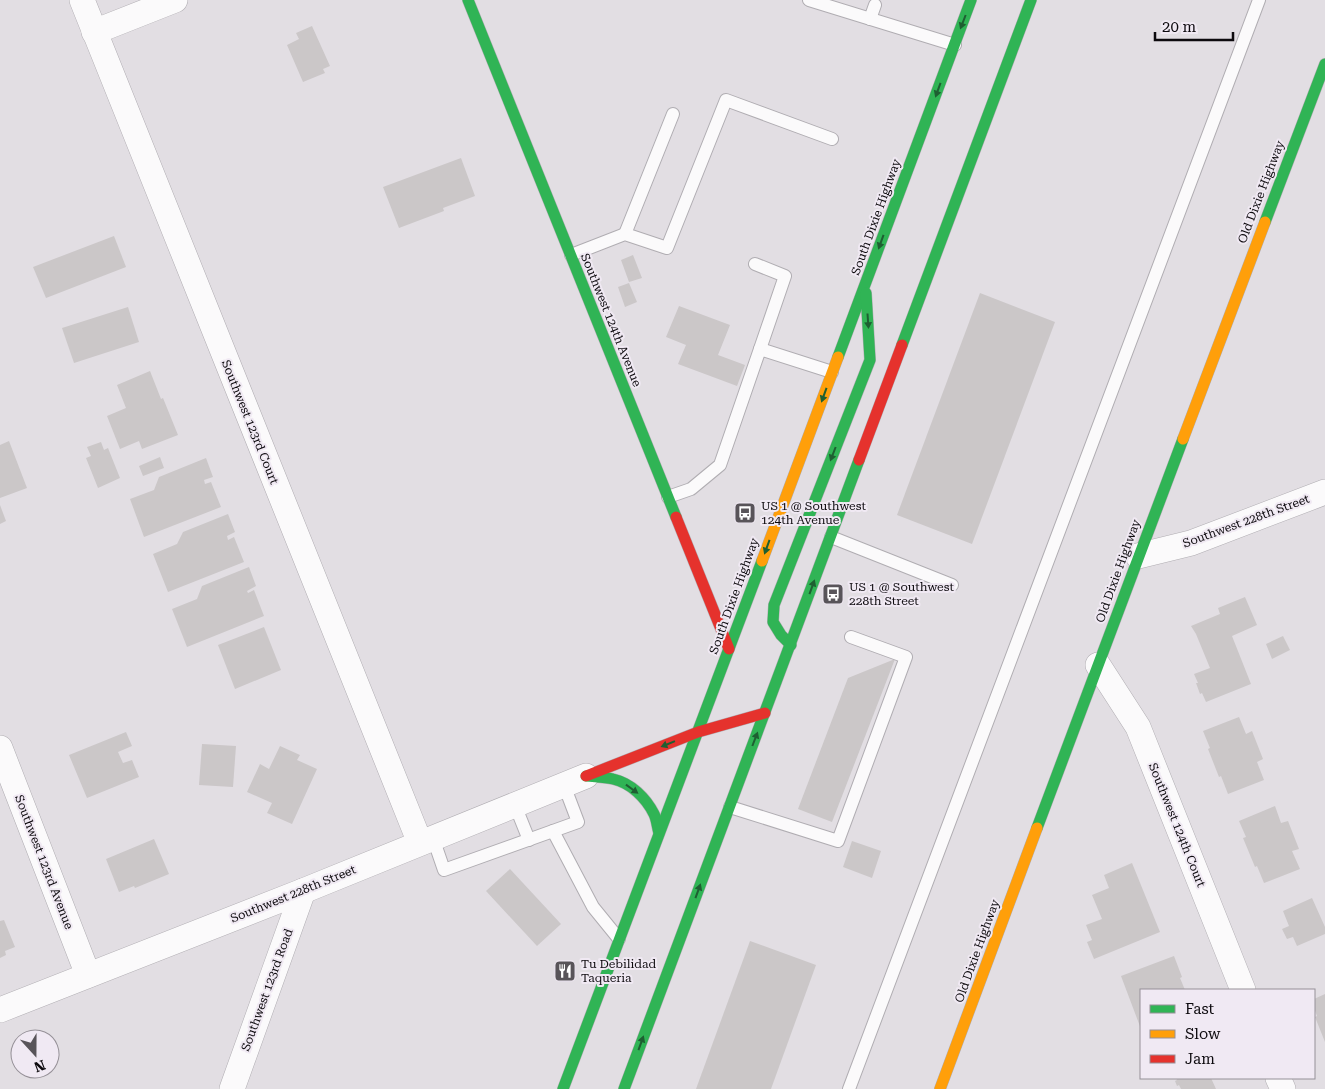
<svg xmlns="http://www.w3.org/2000/svg" width="1325" height="1089" font-family="'Roboto Serif',serif">
  <style>
    .building { fill: #cbc7c8 }
    .lines { fill: none; stroke-linecap: round; stroke-linejoin: round }
    .lane-casing { stroke: #b0adb2; stroke-width: 14 }
    .street-casing { stroke: #b0adb2; stroke-width: 26 }
    .fast-casing { stroke: #b0adb2; stroke-width: 12 }
    .slow-casing { stroke: #b0adb2; stroke-width: 12 }
    .jam-casing { stroke: #b0adb2; stroke-width: 12 }
    .lane { stroke: #fbfafb; stroke-width: 12 }
    .street { stroke: #fbfafb; stroke-width: 25 }
    .fast { stroke: #30b455; stroke-width: 11 }
    .slow { stroke: #ff9f0a; stroke-width: 11 }
    .jam { stroke: #e5322d; stroke-width: 11 }
    .oneway { fill: #1e5f32 }
    .labels { text-anchor: middle; stroke-width: 4; stroke-linejoin: round; paint-order: stroke }
    .street-label { font-size: 12px; fill: #0d0a0e; stroke: #f0e9f3 }
    .poi-label { font-size: 12px; fill: #0d0a0e; stroke: #f0e9f3; text-anchor: start }
  </style>
  <rect width="100%" height="100%" fill="#e2dee3"/>
  <!-- building -->
  <g class="building">
    <polygon points="312,26 330,66 323,69 325,73 303,82 287,45 299,39 296,33"/>
    <polygon points="461,158 475,196 443,208 444,211 399,228 383,187"/>
    <polygon points="114,236 126,267 46,298 33,267"/>
    <polygon points="633,255 642,278 629,282 621,260"/>
    <polygon points="629,283 637,302 625,307 618,287"/>
    <polygon points="980,293 1055,322 972,544 897,515"/>
    <polygon points="679,306 730,325 718,355 745,365 737,386 678,364 686,345 666,337"/>
    <polygon points="128,307 139,342 74,363 62,328"/>
    <polygon points="150,371 161,399 163,398 178,435 142,449 139,441 120,449 107,416 126,408 117,385"/>
    <polygon points="9,441 27,488 0,498 0,445"/>
    <polygon points="101,442 104,450 108,448 120,478 98,488 86,458 91,456 87,447"/>
    <polygon points="160,457 164,468 143,476 139,466"/>
    <polygon points="206,458 213,477 204,480 205,484 211,482 221,507 144,537 130,499 154,490 159,477"/>
    <polygon points="0,505 6,521 0,524"/>
    <polygon points="228,514 235,532 227,536 228,540 234,537 244,562 168,592 153,554 177,544 183,532"/>
    <polygon points="249,567 256,586 247,591 248,593 254,590 264,616 187,647 172,609 197,599 202,586"/>
    <polygon points="1245,597 1257,625 1232,636 1251,684 1206,702 1202,693 1200,694 1196,683 1198,683 1194,674 1210,668 1196,634 1191,626 1220,614 1218,608"/>
    <polygon points="264,627 281,670 235,689 218,645"/>
    <polygon points="1283,636 1290,650 1272,659 1266,644"/>
    <polygon points="895,659 832,822 798,809 848,678"/>
    <polygon points="1239,717 1246,734 1252,731 1263,759 1257,762 1264,780 1228,794 1221,776 1219,777 1208,749 1210,748 1203,731"/>
    <polygon points="126,732 132,746 118,752 123,763 132,760 139,777 87,798 69,755"/>
    <polygon points="202,744 236,746 233,787 199,785"/>
    <polygon points="280,746 300,755 297,760 317,769 292,824 267,813 272,803 247,792 260,764 269,769"/>
    <polygon points="1275,806 1281,823 1288,821 1299,849 1292,851 1300,869 1264,883 1257,866 1255,867 1243,838 1246,837 1239,821"/>
    <polygon points="154,839 169,874 135,888 134,886 119,892 106,859"/>
    <polygon points="852,841 881,851 872,878 843,867"/>
    <polygon points="1132,863 1160,932 1094,959 1087,942 1092,940 1086,925 1102,919 1092,895 1109,888 1104,875"/>
    <polygon points="510,869 561,924 537,946 486,891"/>
    <polygon points="1312,898 1325,927 1325,934 1297,946 1293,937 1287,939 1282,929 1289,926 1283,911"/>
    <polygon points="4,920 15,947 5,951 6,955 0,958 0,921"/>
    <polygon points="750,941 816,965 771,1089 696,1089"/>
    <polygon points="1174,956 1182,977 1180,978 1185,990 1141,990 1141,1029 1121,976"/>
    <polygon points="1325,994 1325,1042 1315,1017 1317,1016 1314,1008 1314,999"/>
    <polygon points="1176,1078 1211,1078 1216,1089 1181,1089 1179,1085 1177,1086 1175,1081 1177,1080"/>
  </g>
  <g class="lines">
    <!-- lane casing -->
    <g class="lane-casing">
      <g id="lane">
        <polyline points="809,0 955,45"/>
        <polyline points="870,19 875,5"/>
        <polyline points="625,234 673,114"/>
        <polyline points="571,255 625,234 667,248 726,100 832,139"/>
        <polyline points="755,264 785,276 760,349"/>
        <polyline points="668,497 691,489 720,465 760,349 832,372"/>
        <polyline points="831,537 952,585"/>
        <polyline points="515,805 529,840"/>
        <polyline points="730,807 838,841 906,657 851,637"/>
        <polyline points="553,831 593,907 619,939"/>
        <polyline points="433,838 444,870 578,822 564,785"/>
        <polyline points="849,1089 1259,0"/>
      </g>
    </g>
    <!-- street casing -->
    <g class="street-casing">
      <g id="street">
        <polyline points="82,0 420,843"/>
        <polyline points="94,32 175,0"/>
        <polyline points="1138,556 1191,543 1325,492"/>
        <polyline points="1098,665 1138,727 1243,990"/>
        <polyline points="0,748 88,975"/>
        <polyline points="0,1010 303,891 586,776"/>
        <polyline points="1278,1078 1283,1089"/>
        <polyline points="232,1089 303,891"/>
      </g>
    </g>
    <!-- fast casing -->
    <g class="fast-casing">
      <g id="fast">
        <polyline points="468,0 676,517"/>
        <polyline points="1265,222 1325,64"/>
        <polyline points="902,345 1031,0"/>
        <polyline points="838,357 971,0"/>
        <polyline points="791,645 781,635 773,622 774,605 870,360 866,293"/>
        <path d="M586 776C595 777 605 777 613 779 631 783 646 798 654 814 657 820 657 827 659 833"/>
        <polyline points="1037,828 1183,439"/>
        <polyline points="563,1089 762,561"/>
        <polyline points="624,1089 859,460"/>
      </g>
    </g>
    <!-- slow casing -->
    <g class="slow-casing">
      <g id="slow">
        <polyline points="1183,439 1265,222"/>
        <polyline points="762,561 838,357"/>
        <polyline points="940,1089 1037,828"/>
      </g>
    </g>
    <!-- jam casing -->
    <g class="jam-casing">
      <g id="jam">
        <polyline points="859,460 902,345"/>
        <polyline points="676,517 729,649"/>
        <polyline points="586,776 698,732 765,713"/>
      </g>
    </g>
    <!-- lane -->
    <use href="#lane" class="lane"/>
    <!-- street -->
    <use href="#street" class="street"/>
    <!-- fast -->
    <use href="#fast" class="fast"/>
    <!-- slow -->
    <use href="#slow" class="slow"/>
    <!-- jam -->
    <use href="#jam" class="jam"/>
  </g>
  <!-- one-way arrows -->
  <defs><path id="oneway-solid" d="M-6-.8H1V-3.2L6.5 0L1 3.2V.8H-6Z" transform="scale(1.25)"/></defs>
  <g class="oneway">
    <use href="#oneway-solid" transform="translate(963 22) rotate(111)"/>
    <use href="#oneway-solid" transform="translate(938 90) rotate(110)"/>
    <use href="#oneway-solid" transform="translate(881 242) rotate(110)"/>
    <use href="#oneway-solid" transform="translate(868 321) rotate(86)"/>
    <use href="#oneway-solid" transform="translate(824 395) rotate(110)"/>
    <use href="#oneway-solid" transform="translate(833 454) rotate(111)"/>
    <use href="#oneway-solid" transform="translate(767 547) rotate(110)"/>
    <use href="#oneway-solid" transform="translate(812 587) rotate(-70)"/>
    <use href="#oneway-solid" transform="translate(755 739) rotate(-69)"/>
    <use href="#oneway-solid" transform="translate(668 744) rotate(158)"/>
    <use href="#oneway-solid" transform="translate(632 789) rotate(36)"/>
    <use href="#oneway-solid" transform="translate(698 891) rotate(-70)"/>
    <use href="#oneway-solid" transform="translate(641 1043) rotate(-70)"/>
  </g>
  <!-- icons -->
  <defs>
    <g id="bus-square" transform="scale(1.125)"><rect x="-9" y="-9" width="18" height="18" rx="4" fill="#585459" stroke="#f0e9f3"/><path d="M-5-6H5V4H4V6H2V4H-2V6H-4V4H-5ZM-3.5-4V0h7V-4ZM-3.5 1.2v1.5H-2V1.2ZM2 1.2v1.5H3.5V1.2Z" fill="#fff"/></g>
    <g id="restaurant-square" transform="scale(1.125)"><rect x="-9" y="-9" width="18" height="18" rx="4" fill="#585459" stroke="#f0e9f3"/><path d="M-5-6h1v4h1v-4h1v4h1v-4h1v5L-1.5 .5V6h-2V.5L-5-1ZM5-6V6H3V1.5H1.5Q1.5-4 5-6Z" fill="#fff"/></g>
  </defs>
  <g fill-rule="evenodd">
    <use href="#bus-square" x="745" y="513"/>
    <use href="#bus-square" x="833" y="594"/>
    <use href="#restaurant-square" x="565" y="971"/>
  </g>
  <g class="labels">
    <!-- street labels -->
    <g class="street-label">
      <text transform="translate(1261 192) rotate(-69)" y="4">Old Dixie Highway</text>
      <text transform="translate(876 217) rotate(-70)" y="4">South Dixie Highway</text>
      <text transform="translate(611 320) rotate(68)" y="4">Southwest 124th Avenue</text>
      <text transform="translate(250 422) rotate(68)" y="4">Southwest 123rd Court</text>
      <text transform="translate(1246 521) rotate(-20)" y="4">Southwest 228th Street</text>
      <text transform="translate(1118 571) rotate(-70)" y="4">Old Dixie Highway</text>
      <text transform="translate(734 596) rotate(-70)" y="4">South Dixie Highway</text>
      <text transform="translate(1177 825) rotate(68)" y="4">Southwest 124th Court</text>
      <text transform="translate(44 862) rotate(69)" y="4">Southwest 123rd Avenue</text>
      <text transform="translate(293 894) rotate(-22)" y="4">Southwest 228th Street</text>
      <text transform="translate(977 951) rotate(-70)" y="4">Old Dixie Highway</text>
      <text transform="translate(267 990) rotate(-70)" y="4">Southwest 123rd Road</text>
    </g>
    <!-- poi labels -->
    <g class="poi-label">
      <text x="761" y="510">US 1 @ Southwest<tspan x="761" dy="14">124th Avenue</tspan></text>
      <text x="849" y="591">US 1 @ Southwest<tspan x="849" dy="14">228th Street</tspan></text>
      <text x="581" y="968">Tu Debilidad<tspan x="581" dy="14">Taqueria</tspan></text>
    </g>
  </g>
  <!-- legend -->
  <rect x="1140" y="989" width="175" height="90" fill="#f0e9f3" stroke="#959097"/>
  <rect x="1150" y="1005" width="25" height="8" fill="#30b455" stroke="#959097"/>
  <text x="1185" y="1014" font-size="15" fill="#0d0a0e">Fast</text>
  <rect x="1150" y="1030" width="25" height="8" fill="#ff9f0a" stroke="#959097"/>
  <text x="1185" y="1039" font-size="15" fill="#0d0a0e">Slow</text>
  <rect x="1150" y="1055" width="25" height="8" fill="#e5322d" stroke="#959097"/>
  <text x="1185" y="1064" font-size="15" fill="#0d0a0e">Jam</text>
  <!-- north arrow -->
  <g transform="translate(35 1054) rotate(159)"><circle r="24" fill="#f0e9f3" stroke="#959097"/>
  <path d="M0-4L9 19L0 12L-9 19Z" fill="#585459"/>
  <text y="-8" font-size="14" font-weight="bold" text-anchor="middle" fill="#0d0a0e">N</text>
  </g>
  <!-- scale -->
  <path d="M1155 32v8h78v-8" fill="none" stroke="#0d0a0e" stroke-width="2.5"/>
  <text x="1162" y="32" font-size="15" fill="#0d0a0e" stroke="#f0e9f3" stroke-width="4" paint-order="stroke">20 m</text>
</svg>
